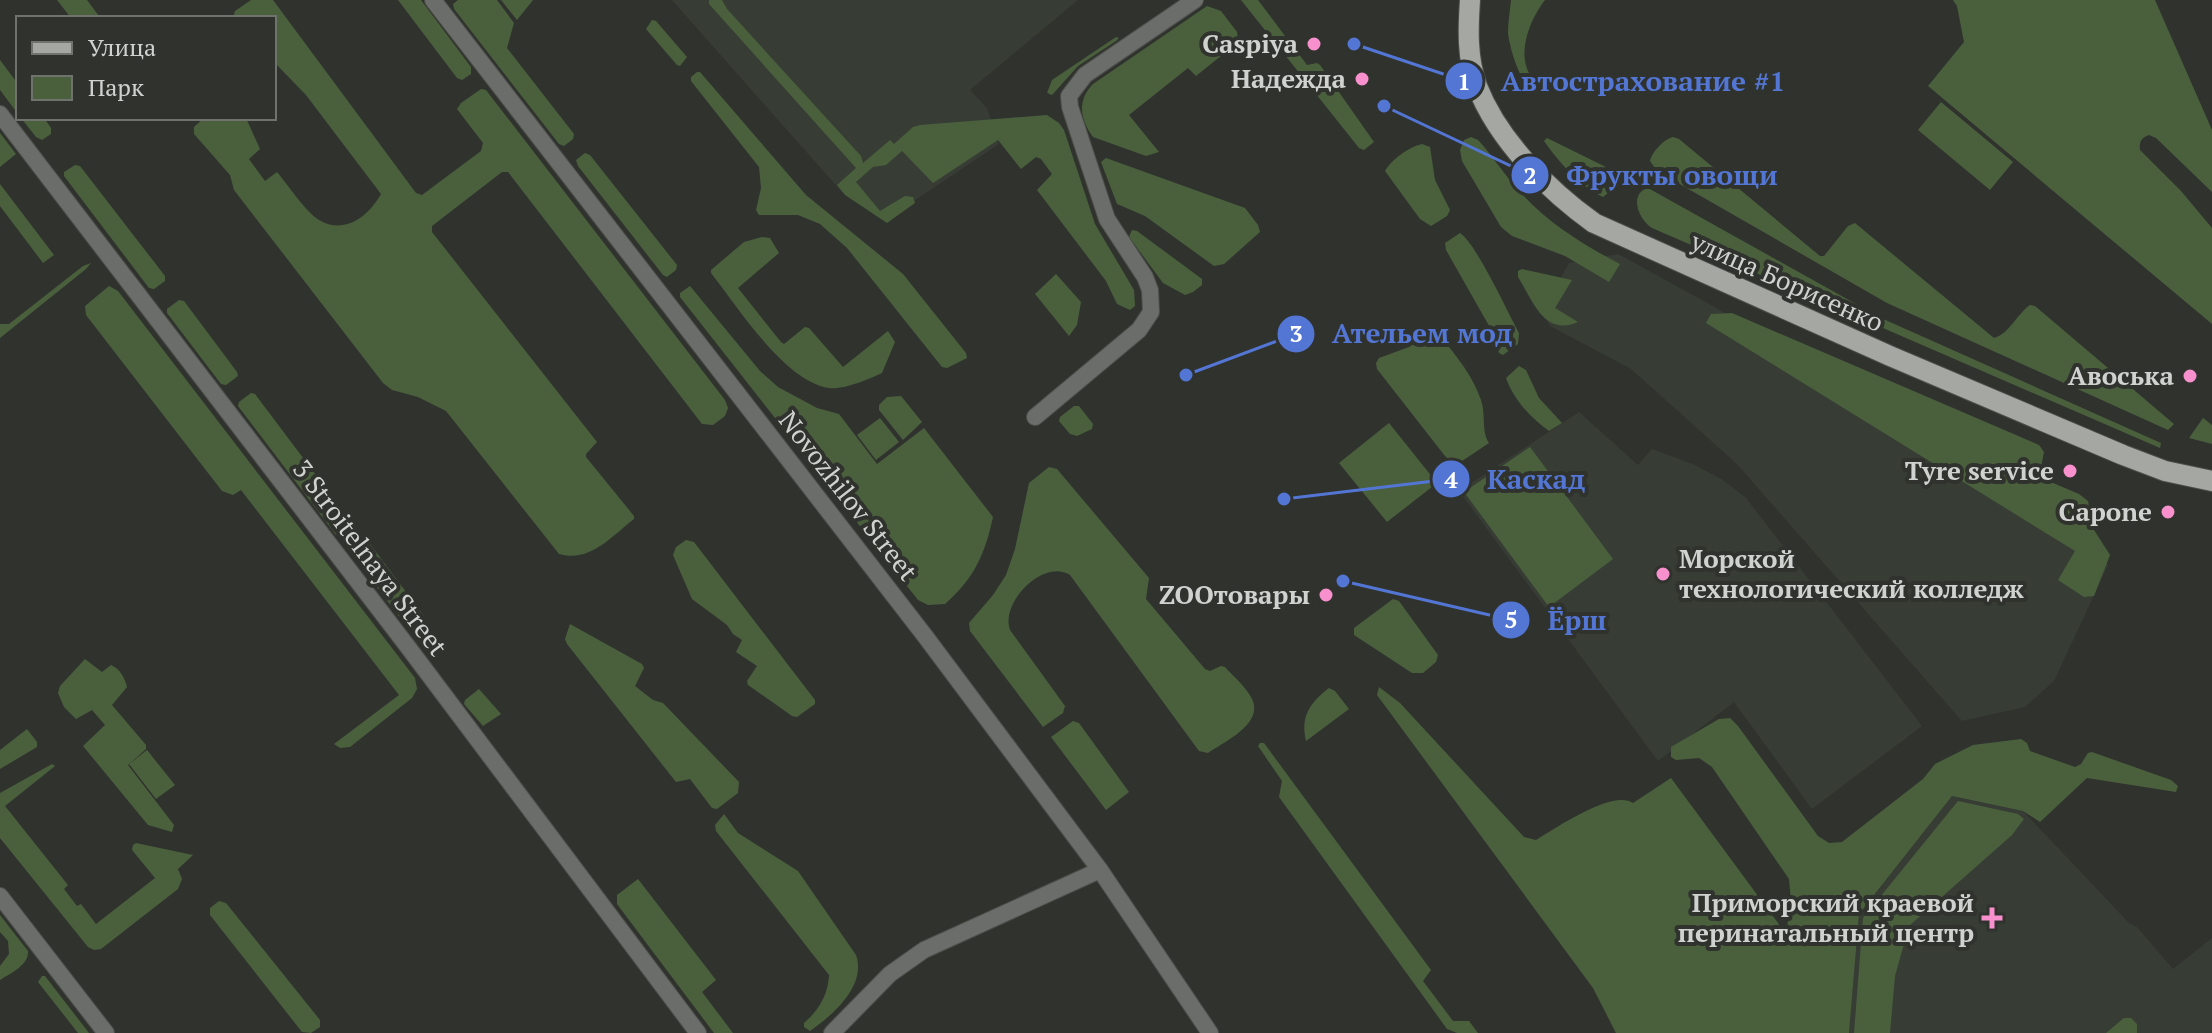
<svg xmlns="http://www.w3.org/2000/svg" width="2212" height="1033" font-family="'PT Serif',serif">
  <style>
    .built { fill: #373d34 }
    .green { fill: #4a603d }
    .lines { fill: none; stroke-linecap: round; stroke-linejoin: round }
    .minor-casing { stroke: #4d4f4b; stroke-width: 18 }
    .tertiary-casing { stroke: #4d4f4b; stroke-width: 18 }
    .primary-casing { stroke: #4d4f4b; stroke-width: 22 }
    .minor { stroke: #6b6d6b; stroke-width: 16 }
    .tertiary { stroke: #6b6d6b; stroke-width: 16 }
    .primary { stroke: #a5a7a3; stroke-width: 20 }
    .poi-dot { fill: #f790cd; stroke: #30322e; stroke-width: 3 }
    .labels { text-anchor: middle; stroke-width: 8; stroke-linejoin: round; paint-order: stroke }
    .poi-label { font-size: 26px; font-weight: bold; fill: #d0d2cf; stroke: #30322e; text-anchor: end }
    .street-label { font-size: 26px; fill: #d0d2cf; stroke: #30322e }
    .leader { fill: none; stroke: #5376d5; stroke-width: 3 }
    .callout-dot { fill: #5376d5; stroke: #30322e; stroke-width: 3 }
    .mark-label { font-size: 24px; text-anchor: middle; font-weight: bold; fill: #fff }
    .callout-label { font-size: 28px; text-anchor: middle; font-weight: bold; fill: #5376d5; stroke: #30322e; stroke-width: 8; stroke-linejoin: round; paint-order: stroke }
  </style>
  <rect width="100%" height="100%" fill="#30322e"/>
  <!-- built -->
  <g class="built">
    <polygon points="672,0 1078,0 970,90 987,108 999,144 887,219 841,191"/>
    <polygon points="1618,254 1713,306 2086,533 2108,565 2054,681 2025,707 1962,721 1737,464 1631,369 1550,326 1542,312 1569,263"/>
    <polygon points="1579,412 1638,465 1652,449 1695,465 1723,480 1746,498 1922,726 1812,809 1734,702 1658,761 1459,491"/>
    <polygon points="1952,796 2023,811 2129,923 2137,927 2173,969 2212,938 2212,1033 1849,1033 1859,914"/>
  </g>
  <!-- green -->
  <g class="green">
    <polygon points="57,0 87,0 99,16 96,18 71,18"/>
    <path d="M251 0H273L416 193 422 195 481 151 483 143 457 109 461 103 481 89 486 90 725 400 728 408 725 416 713 425 702 424 508 172H502L432 226V232L597 442 586 454V457L634 516V519C612 536 590 563 559 554L446 411 418 397 392 390 383 383 234 190 230 175 194 134V127L204 118H246L260 149 249 159 265 181 277 172C288 185 305 211 319 220 344 235 368 217 381 194L306 95 274 62V18H233L235 11Z"/>
    <polygon points="398,0 421,0 471,67 471,74 462,80 457,78"/>
    <polygon points="458,0 497,0 514,23 507,48 574,134 573,139 564,146 559,144 454,9 453,4"/>
    <polygon points="501,0 533,0 517,20"/>
    <polygon points="722,0 727,9 861,156 863,163 890,140 894,144 913,127 920,125 1047,115 1059,123 1064,130 1095,224 1134,290 1135,306 1130,310 1117,304 1106,281 1037,190 1052,174 1041,159 1036,157 1021,169 998,140 933,183 902,151 886,165 873,167 856,182 880,211 905,196 913,197 915,203 887,223 845,195 837,185 856,168 709,4 709,0"/>
    <polygon points="1241,0 1258,0 1307,65 1317,63 1320,65 1374,142 1364,150 1359,148"/>
    <path d="M1511 0H1545C1531 18 1517 51 1529 73 1532 80 1540 88 1546 93 1524 101 1510 50 1508 33 1508 22 1510 11 1511 0Z"/>
    <path d="M1953 0H2155L2212 130V192L2156 138 2149 135C2141 138 2139 142 2140 150L2181 191 2212 228V324L1928 86 1964 42 1957 6Z"/>
    <path d="M1207 6 1221 11 1237 32 1238 39 1232 47 1196 76 1188 68 1129 115 1159 152 1146 156 1093 137C1080 119 1077 100 1093 84Z"/>
    <polygon points="652,20 656,21 687,57 680,66 677,65 646,29"/>
    <polygon points="1116,37 1119,38 1116,41 1078,66 1052,95 1047,93 1052,80"/>
    <polygon points="0,60 18,84 18,114 0,90"/>
    <polygon points="697,72 700,72 806,195 903,274 966,353 967,358 947,368 942,367 847,248 820,224 798,215 759,215 756,210 761,188 759,167 691,81 691,77"/>
    <polygon points="1941,102 2013,162 1990,190 1918,130"/>
    <polygon points="21,118 44,118 51,128 51,134 42,140 36,137"/>
    <polygon points="0,133 16,154 0,167"/>
    <path d="M1471 137 1478 140C1491 154 1501 170 1514 185 1543 220 1580 243 1620 264L1609 282 1565 256 1512 236 1501 227 1462 161 1460 150 1464 140Z"/>
    <path d="M1673 137 1679 139 1820 256H1824L1848 226 1855 223 1994 338C2009 334 2017 314 2030 305L2035 306 2174 424 2168 430 1887 303 1657 171 1650 161C1652 152 1664 139 1673 137Z"/>
    <path d="M1547 138 1612 170 1608 193 1603 197C1579 186 1559 162 1544 141Z"/>
    <path d="M1422 144 1430 147 1435 180 1450 210 1447 216 1431 226 1420 219 1385 171C1392 159 1409 147 1422 144Z"/>
    <polygon points="585,153 590,155 677,265 676,270 667,277 663,275 578,166 576,160"/>
    <polygon points="1106,158 1245,208 1258,225 1260,232 1224,264 1214,266 1145,216 1117,204 1101,162"/>
    <polygon points="75,165 80,166 165,276 165,281 154,289 149,288 64,176 64,172"/>
    <polygon points="0,184 54,255 43,263 0,206"/>
    <path d="M1648 188 1881 318 2161 443 2160 448 1652 228C1639 220 1628 194 1648 188Z"/>
    <polygon points="1132,230 1137,231 1202,279 1202,285 1193,292 1185,295 1163,283 1129,237"/>
    <path d="M1460 233C1476 243 1508 313 1519 333L1518 344 1503 355 1499 353 1492 331 1446 250 1445 243Z"/>
    <path d="M762 237 770 238 779 253 738 288 781 342 784 344 805 327 809 328 843 367 888 331 895 342 882 373C869 379 844 390 829 388 784 381 738 307 711 273V270L744 242Z"/>
    <polygon points="91,263 86,269 0,338 0,324 9,324 83,266"/>
    <path d="M1522 269 1572 280 1555 308 1578 322C1544 337 1533 301 1518 277V271Z"/>
    <polygon points="1056,274 1081,302 1077,325 1069,336 1035,294"/>
    <polygon points="109,286 118,291 415,678 417,689 412,698 350,747 340,748 334,744 399,695 241,490 233,495 222,491 86,315 85,306"/>
    <path d="M690 286 760 371 778 387 817 408 839 414 877 464 924 428 993 517C985 554 974 579 945 604L928 605 918 600 680 297V293Z"/>
    <polygon points="179,300 184,301 237,372 238,376 226,385 221,384 167,313 167,309"/>
    <polygon points="1732,313 2039,445 2044,452 2039,477 2079,494 2088,501 2094,530 2110,555 2094,596 2084,597 2058,580 2075,551 1706,323 1711,314"/>
    <path d="M1432 326C1451 350 1471 371 1481 400 1486 414 1481 431 1489 443L1459 463 1452 462 1445 456 1377 369 1376 363 1379 358 1409 347Z"/>
    <path d="M1519 366 1526 370 1539 398 1562 423 1549 431C1530 417 1514 400 1506 378Z"/>
    <polygon points="251,393 255,394 352,523 353,527 342,536 336,535 238,406 239,402"/>
    <polygon points="901,396 922,422 903,440 879,410 879,405 887,397"/>
    <polygon points="1074,406 1079,406 1093,424 1092,429 1077,436 1070,434 1059,421 1060,417"/>
    <polygon points="880,418 899,442 876,460 857,435"/>
    <polygon points="2203,418 2212,425 2212,444 2189,438"/>
    <polygon points="1389,423 1437,483 1387,522 1339,463"/>
    <polygon points="1530,447 1613,559 1549,607 1464,492"/>
    <path d="M1049 467 1057 469 1149 578 1146 599 1205 669 1210 671 1221 666 1225 667C1233 676 1245 686 1251 697 1266 723 1225 741 1208 753L1199 751 1070 575C1044 558 1000 602 1010 630L1065 706 1063 713 1043 727 970 631 969 623 993 595 1006 575 1015 549 1029 483Z"/>
    <polygon points="686,540 694,542 815,700 815,704 797,717 792,716 748,685 747,681 757,666 736,652 742,640 733,634 727,625 692,599 673,555 676,547"/>
    <polygon points="366,543 370,544 424,616 424,620 413,629 408,628 353,556 354,552"/>
    <polygon points="1393,599 1399,601 1438,655 1436,662 1423,673 1412,673 1354,635 1354,628"/>
    <polygon points="570,624 642,664 644,668 635,686 653,700 663,703 739,782 738,793 717,809 712,808 690,779 676,782 567,644 565,639"/>
    <path d="M85 659 102 672 111 665C120 669 125 678 127 687L112 705 146 745V749L128 765 174 825 172 832 148 825 83 746 105 725 92 710 76 719 64 707 58 693 60 686Z"/>
    <path d="M1379 687 1400 703 1524 837 1536 840C1556 828 1613 789 1633 803L1671 778 1786 934 1791 902 1789 879 1712 767 1699 758 1676 760 1671 757V747L1719 719 1730 718 1738 726 1818 836 1829 843 1842 842 1923 779 1935 764 1973 745 2021 739 2027 743 2030 751 2075 767 2081 764 2088 753 2092 752 2171 780 2178 786 2176 792 2087 778 2040 822 2023 811 1952 796 1859 914 1849 1033H1616L1593 988 1377 695Z"/>
    <path d="M1329 688 1335 691 1349 709 1306 741C1300 716 1310 703 1329 688Z"/>
    <polygon points="479,689 501,714 483,726 464,704 465,700"/>
    <polygon points="1073,721 1079,723 1129,792 1106,810 1051,737"/>
    <polygon points="27,729 37,742 37,747 0,769 0,750"/>
    <polygon points="1260,743 1264,743 1431,970 1423,981 1453,1021 1469,1021 1478,1033 1457,1033 1447,1029 1279,797 1282,781 1258,746"/>
    <polygon points="147,750 175,785 156,799 129,764"/>
    <polygon points="52,764 55,766 5,806 68,885 64,889 77,906 81,904 96,924 155,878 132,850 133,845 136,843 193,855 178,869 182,879 178,889 101,949 94,950 88,947 0,838 0,793"/>
    <polygon points="1958,801 2018,814 2024,819 2012,835 1909,926 1895,976 1890,1033 1854,1033 1863,918"/>
    <path d="M724 814 738 833 798 871 856 955C867 985 833 1015 810 1031L804 1027V1023C819 1010 828 995 829 975L716 831 715 825Z"/>
    <polygon points="638,879 716,980 702,992 733,1033 714,1033 617,904 617,895"/>
    <polygon points="219,901 226,903 320,1020 320,1027 311,1033 302,1032 210,915 210,908"/>
    <path d="M0 915 28 951C29 965 11 973 0 980V966L9 954 8 941 0 932Z"/>
    <polygon points="42,976 45,976 89,1033 78,1033 38,982"/>
    <polygon points="2124,1018 2131,1018 2137,1024 2137,1033 2106,1033"/>
  </g>
  <g class="lines">
    <!-- minor casing -->
    <g class="minor-casing">
      <g id="minor">
        <polyline points="433,0 925,636 1100,870 1210,1033"/>
        <polyline points="0,114 408,647 698,1033"/>
        <polyline points="1035,417 1139,330 1151,312 1150,290 1145,277 1107,219 1070,107 1069,96 1085,75 1195,0"/>
        <polyline points="832,1033 890,974 924,950 1100,870"/>
      </g>
    </g>
    <!-- tertiary casing -->
    <g class="tertiary-casing">
      <polyline id="tertiary" points="0,896 106,1033"/>
    </g>
    <!-- primary casing -->
    <g class="primary-casing">
      <path id="primary" d="M1470 0C1468 29 1467 58 1477 86 1498 140 1548 190 1594 223L1890 356 2123 455 2165 471 2212 481"/>
    </g>
    <!-- minor -->
    <use href="#minor" class="minor"/>
    <!-- tertiary -->
    <use href="#tertiary" class="tertiary"/>
    <!-- primary -->
    <use href="#primary" class="primary"/>
  </g>
  <!-- markers -->
  <g class="poi-dot">
    <circle cx="1314" cy="44" r="8"/>
    <circle cx="1362" cy="79" r="8"/>
    <circle cx="2190" cy="376" r="8"/>
    <circle cx="2070" cy="471" r="8"/>
    <circle cx="2168" cy="512" r="8"/>
    <circle cx="1663" cy="574" r="8"/>
    <circle cx="1326" cy="595" r="8"/>
    <path d="M1988 906h8v8h8v8h-8v8h-8v-8h-8v-8h8z"/>
  </g>
  <g class="labels">
    <!-- poi labels -->
    <g class="poi-label">
      <text x="1298" y="53">Caspiya</text>
      <text x="1346" y="88">Надежда</text>
      <text x="2174" y="385">Авоська</text>
      <text x="2054" y="480">Tyre service</text>
      <text x="2152" y="521">Capone</text>
      <text x="1679" y="568" text-anchor="start">Морской<tspan x="1679" dy="30">технологический колледж</tspan></text>
      <text x="1310" y="604">ZOOтовары</text>
      <text x="1974" y="912">Приморский краевой<tspan x="1974" dy="30">перинатальный центр</tspan></text>
    </g>
    <!-- street labels -->
    <g class="street-label">
      <text transform="translate(1787 282) rotate(24)" y="9">улица Борисенко</text>
      <text transform="translate(848 496) rotate(52)" y="9">Novozhilov Street</text>
      <text transform="translate(370 558) rotate(53)" y="9">3 Stroitelnaya Street</text>
    </g>
  </g>
  <!-- callouts -->
  <path class="leader" d="M1354 44L1464 81M1384 106L1530 175M1186 375L1296 334M1284 499L1451 479M1343 581L1511 620"/>
  <g class="callout-dot">
    <circle cx="1354" cy="44" r="8"/>
    <circle cx="1384" cy="106" r="8"/>
    <circle cx="1186" cy="375" r="8"/>
    <circle cx="1284" cy="499" r="8"/>
    <circle cx="1343" cy="581" r="8"/>
    <circle cx="1464" cy="81" r="20"/>
    <circle cx="1530" cy="175" r="20"/>
    <circle cx="1296" cy="334" r="20"/>
    <circle cx="1451" cy="479" r="20"/>
    <circle cx="1511" cy="620" r="20"/>
  </g>
  <g class="mark-label">
    <text x="1464" y="90">1</text>
    <text x="1530" y="184">2</text>
    <text x="1296" y="342">3</text>
    <text x="1451" y="488">4</text>
    <text x="1511" y="628">5</text>
  </g>
  <g class="callout-label">
    <text x="1643" y="91">Автострахование #1</text>
    <text x="1672" y="185">Фрукты овощи</text>
    <text x="1422" y="343">Ательем мод</text>
    <text x="1536" y="489">Каскад</text>
    <text x="1577" y="630">Ёрш</text>
  </g>
  <!-- legend -->
  <rect x="16" y="16" width="260" height="104" fill="#30322e" stroke="#70726e" stroke-width="2"/>
  <rect x="32" y="42" width="40" height="12" fill="#a5a7a3" stroke="#70726e" stroke-width="2"/>
  <text x="88" y="56" font-size="24" fill="#d0d2cf">Улица</text>
  <rect x="32" y="76" width="40" height="24" fill="#4a603d" stroke="#70726e" stroke-width="2"/>
  <text x="88" y="96" font-size="24" fill="#d0d2cf">Парк</text>
</svg>
